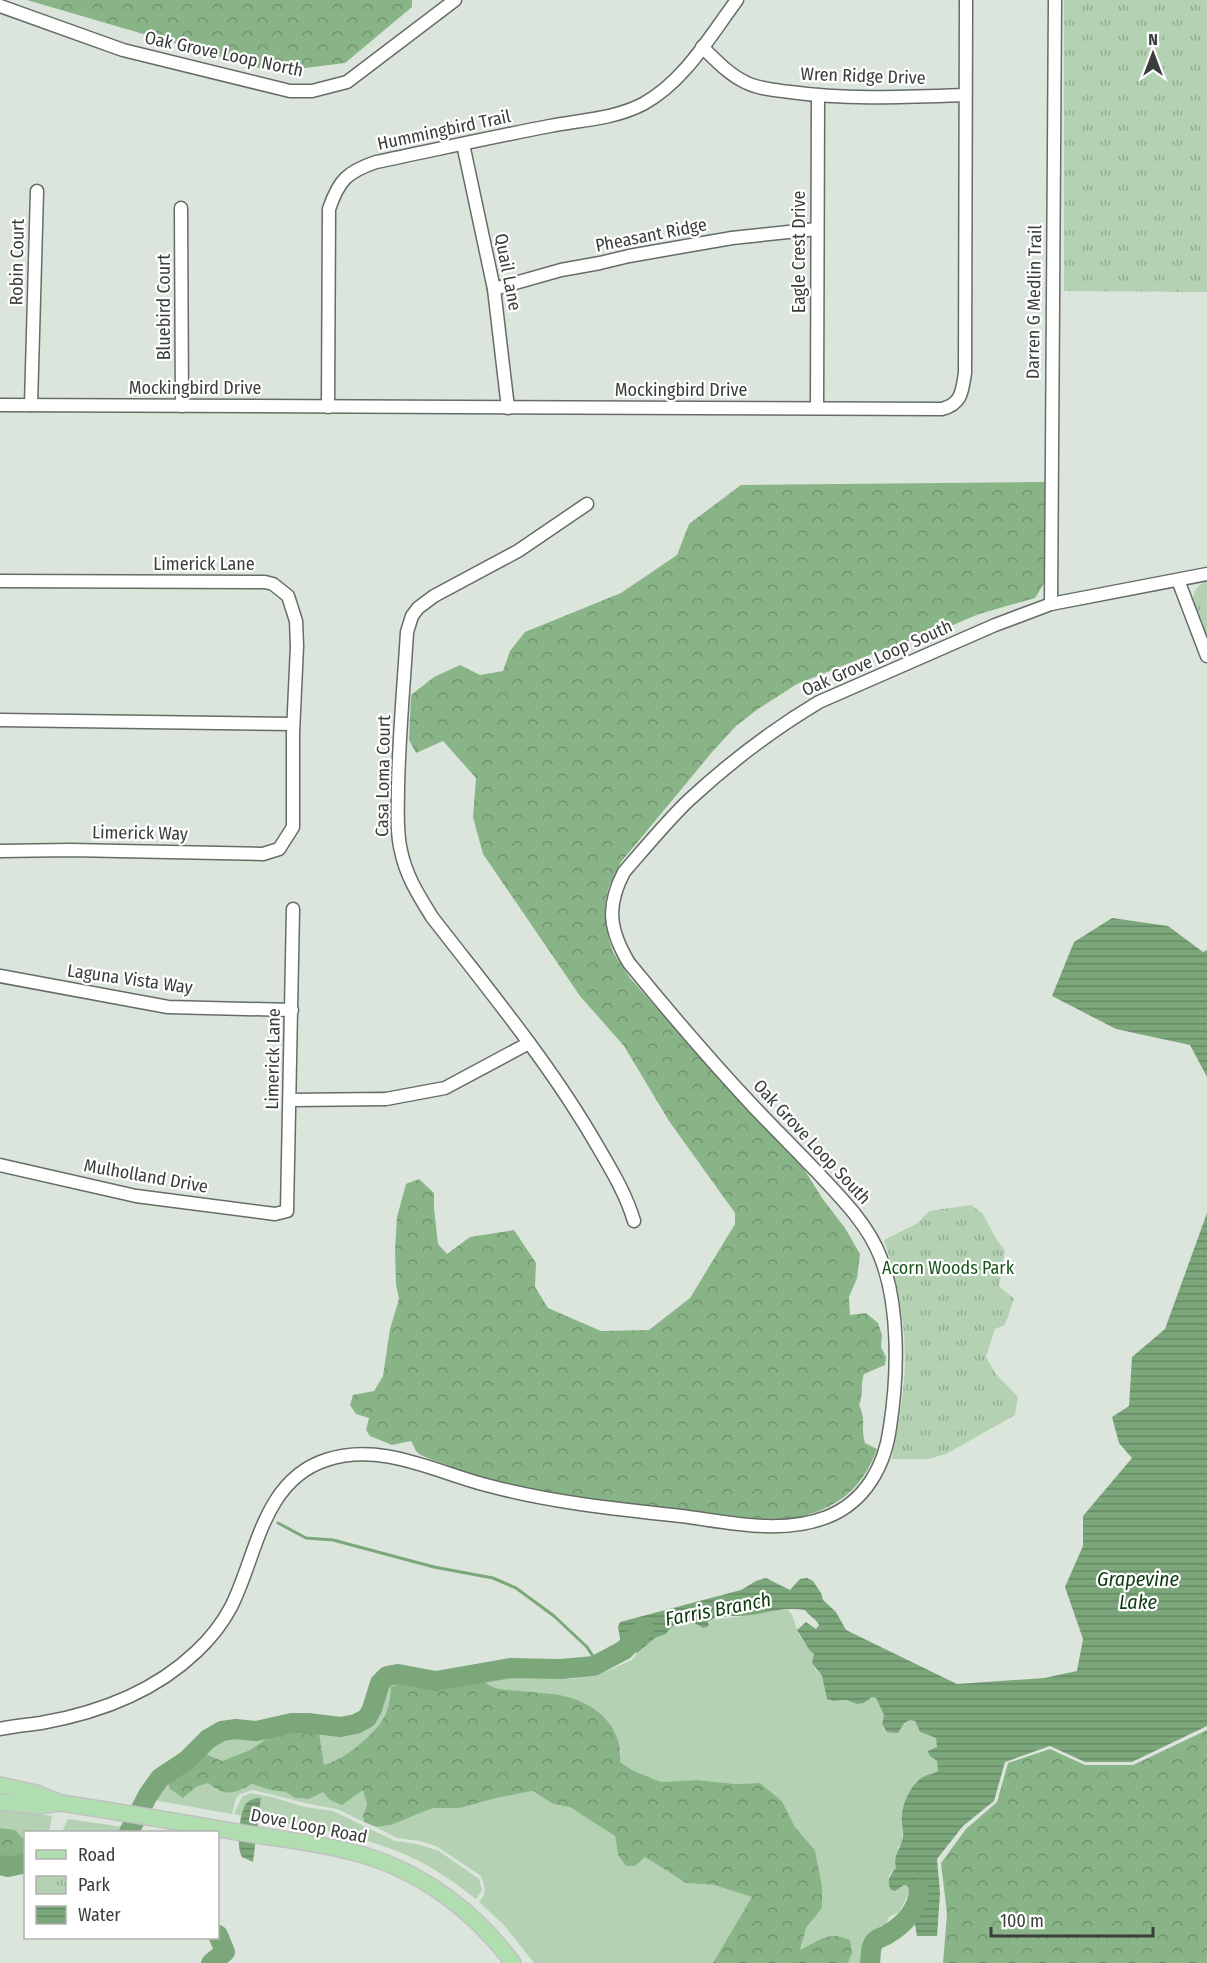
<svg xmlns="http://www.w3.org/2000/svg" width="1207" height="1963" font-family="'Fira Sans Condensed',sans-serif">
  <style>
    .grass { fill: #b4d2b3 }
    .forest { fill: url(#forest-crowns) }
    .park { fill: url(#park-tufts) }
    .water { fill: url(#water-rules) }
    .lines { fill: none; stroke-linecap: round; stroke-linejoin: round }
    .stream { stroke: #7ca77b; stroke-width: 3 }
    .river { stroke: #7ca77b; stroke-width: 20 }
    .minor-casing { stroke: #656d64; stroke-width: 15 }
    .major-casing { stroke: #c0c1c0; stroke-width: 18 }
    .minor { stroke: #fff; stroke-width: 12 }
    .major { stroke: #b1deb0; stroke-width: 15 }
    .labels { text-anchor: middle; stroke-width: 4.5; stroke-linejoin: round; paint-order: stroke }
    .street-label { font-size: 18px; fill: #3a3e3a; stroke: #fff }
    .park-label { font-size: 18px; fill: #18551b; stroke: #fff }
    .water-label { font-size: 20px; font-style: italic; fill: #0c3b0f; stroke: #fff }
  </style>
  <defs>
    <pattern id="forest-crowns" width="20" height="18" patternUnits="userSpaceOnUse" patternTransform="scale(1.5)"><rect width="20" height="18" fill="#89b487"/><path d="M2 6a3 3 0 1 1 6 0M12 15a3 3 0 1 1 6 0" fill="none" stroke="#71946f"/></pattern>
    <pattern id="park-tufts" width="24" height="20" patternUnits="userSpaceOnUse" patternTransform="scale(1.5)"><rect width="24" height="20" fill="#b4d2b3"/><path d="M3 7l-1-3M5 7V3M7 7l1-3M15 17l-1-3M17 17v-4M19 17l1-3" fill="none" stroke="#93ac93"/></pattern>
    <pattern id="water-rules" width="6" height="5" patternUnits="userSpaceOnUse" patternTransform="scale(1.5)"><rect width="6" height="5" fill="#7ca77b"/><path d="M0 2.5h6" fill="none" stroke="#678966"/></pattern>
  </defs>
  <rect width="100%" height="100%" fill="#dce5dc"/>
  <!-- grass -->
  <g class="grass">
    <path d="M770 1610H788L792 1615 799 1635 814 1654 815 1669 822 1676 827 1699 833 1701 846 1700 857 1704 864 1703 872 1697 876 1698 884 1715 882 1724 884 1729 910 1719 915 1721 920 1732 936 1738 938 1743 932 1756 937 1761 938 1771 908 1794 902 1816 903 1826 902 1843 898 1847 896 1868 889 1875V1886L900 1888 904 1885 908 1886 909 1893 899 1912 889 1917 886 1925C877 1928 875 1936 865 1939L863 1950 860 1952 862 1955V1963H848L852 1953 819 1940 800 1951 806 1928 822 1908V1886L815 1850 795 1827 782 1801 760 1783 736 1784 697 1780 661 1782 632 1770 619 1762 621 1751 568 1697 496 1689 480 1680 514 1676 570 1679 596 1676 632 1660 637 1653 655 1638 666 1634 671 1627 691 1621 703 1628 712 1620 751 1615Z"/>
    <path d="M398 1679 404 1680 391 1687C390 1697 389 1710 383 1719 373 1737 343 1760 324 1766L319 1732C346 1735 367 1735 379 1708 383 1699 386 1691 391 1682Z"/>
    <path d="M286 1730 272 1735 250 1750 222 1761 202 1752C217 1732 231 1737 253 1736 264 1736 276 1732 286 1730Z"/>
    <polygon points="167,1777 169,1788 196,1787 208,1783 216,1790 242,1790 252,1784 270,1790 286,1792 295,1798 309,1799 323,1791 363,1789 367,1805 363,1815 364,1822 337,1809 309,1804 253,1790 240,1794 236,1798 232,1814 148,1799"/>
    <polygon points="531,1791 553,1804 570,1806 615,1836 618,1855 645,1857 686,1883 714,1885 753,1897 713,1963 534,1963 504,1925 479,1902 484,1895 485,1889 481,1876 436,1846 420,1841 397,1838 376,1827 391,1825 433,1808 460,1808 495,1798"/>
    <path d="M250 1793 272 1797 305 1807 333 1811 395 1841 417 1844 439 1851 479 1879 482 1890 476 1899C457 1884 437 1870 415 1859 366 1835 312 1828 259 1819L261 1798 243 1809 242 1816 234 1814 242 1797Z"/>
    <polygon points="0,1808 52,1816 49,1832 26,1832 25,1840 21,1836 0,1828"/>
    <polygon points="68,1819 131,1828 129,1832 62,1832"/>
  </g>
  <!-- forest -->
  <g class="forest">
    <polygon points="27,0 412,0 412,7 345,63 273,72"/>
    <path d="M1046 482V580L1035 598 979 614 941 630 887 648 797 684 758 709 736 726 713 751 621 862 608 889 605 905 606 926 609 940 613 952 630 978 736 1097 804 1169 822 1198 845 1228 860 1254 857 1278 849 1297 850 1315 866 1313 878 1323 882 1335 881 1347 886 1357 885 1365 864 1374C860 1385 864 1394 859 1405 867 1422 860 1426 865 1443L877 1449C865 1481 848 1500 816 1512 780 1526 727 1515 689 1510 606 1501 518 1494 439 1462 433 1460 423 1457 418 1453 415 1450 413 1444 411 1441L392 1445 370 1436 366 1430 369 1418 356 1414 350 1405 353 1395 374 1391 383 1376 390 1329 399 1299 396 1284 395 1249 397 1217 406 1184 419 1179 434 1193V1208L438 1244 447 1254 470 1237 514 1230 536 1263 535 1287 548 1308 601 1331 649 1330 690 1298 735 1224V1213L669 1121 624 1046 580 996 483 854 473 817 476 778 443 741 416 753 409 740 411 695 434 677 460 665 480 675 503 671 510 651 525 632 621 593 677 555 689 524 741 485Z"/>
    <path d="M404 1680C416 1686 430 1689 443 1687 456 1686 466 1678 479 1680 486 1682 492 1688 500 1689 520 1692 548 1692 568 1697 599 1706 623 1728 620 1762L632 1770 661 1782 697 1780 736 1784 760 1783 782 1801 795 1827 815 1850 822 1886V1908L806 1928 800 1950C819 1941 828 1930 850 1940L852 1953 848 1963H713L752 1897 714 1885 686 1883 645 1857 635 1866H626L618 1855 615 1836 570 1807 553 1804 532 1791 496 1798 460 1808H433L391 1825 376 1827 364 1822 363 1815 367 1805 363 1790 342 1805 330 1800 323 1792 309 1799 295 1798 286 1792 270 1790 252 1784C235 1794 224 1797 208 1783L196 1787 183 1798 169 1788 167 1777 172 1772 191 1763 202 1752 222 1761 250 1750 272 1735 286 1730 296 1728 319 1732 324 1765C342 1761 373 1736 383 1719 389 1710 390 1697 391 1687Z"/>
    <polygon points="1207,1730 1207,1963 943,1963 947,1914 941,1863 966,1829 997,1802 1008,1763 1050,1749 1085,1765 1133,1765"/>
    <polygon points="0,1828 15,1830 25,1840 25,1863 8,1867 0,1865"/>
  </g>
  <!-- park -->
  <g class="park">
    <polygon points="1064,0 1207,0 1207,292 1064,291"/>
    <path d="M1207 581V642C1199 623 1180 592 1207 581Z"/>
    <path d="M971 1205 983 1214 995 1237 1005 1251 999 1286 1014 1299 1005 1325 995 1329 986 1357 996 1374 1018 1397 1015 1415 946 1454 928 1459H892C896 1433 902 1407 904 1381 908 1333 899 1285 884 1240L918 1223 929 1211Z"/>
  </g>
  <!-- water -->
  <g class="water">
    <polygon points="1112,918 1168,926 1203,952 1207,950 1207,1077 1190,1045 1116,1029 1052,996 1074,942"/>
    <path d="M1207 1213V1726L1132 1762H1085L1050 1746 1005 1762 994 1801 963 1826 937 1859 940 1893 937 1936H917L908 1886 904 1885 895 1891 891 1890C886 1881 890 1875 896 1868 893 1856 899 1851 902 1841 905 1832 901 1825 902 1817 902 1803 912 1782 925 1776 930 1774 934 1774 938 1771L937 1761 929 1755 928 1751 937 1747 936 1738 920 1732 915 1721 910 1720 904 1723 898 1733 887 1732 882 1724 884 1715 876 1698 872 1697 864 1703 857 1704 846 1700 833 1701 827 1699 822 1676 812 1663 814 1654 810 1651 797 1630 806 1622 816 1629 819 1625C815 1618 809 1616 805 1610 785 1607 770 1612 751 1615 738 1617 719 1614 708 1622L709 1626 703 1628 691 1621C680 1623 673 1623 666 1634L655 1638 637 1653 621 1644 618 1627 620 1622 741 1590 756 1581 766 1578 790 1590 800 1579 807 1578 813 1581 821 1593 823 1600 836 1612 846 1630 957 1684 1044 1678 1077 1671 1083 1639 1065 1587 1083 1546V1516L1132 1458 1119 1443 1112 1417 1129 1406 1132 1357 1165 1329Z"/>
    <path d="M257 1798H261L253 1862 242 1857C236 1847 239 1816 245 1805 248 1801 251 1799 257 1798Z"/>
  </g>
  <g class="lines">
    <!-- stream -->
    <polyline class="stream" points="278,1523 306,1538 333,1540 434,1567 493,1578 516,1588 554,1616 587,1647 598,1664"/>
    <!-- river -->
    <g class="river">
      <polyline points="129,1832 148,1795 160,1778 187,1760 208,1739 222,1731 236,1729 256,1731 292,1723 308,1723 340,1727 356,1724 367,1718 372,1709 380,1683 387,1676 398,1674 436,1681 510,1668 561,1669 594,1666 624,1650 644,1629"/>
      <polyline points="0,1865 8,1867 26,1863"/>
      <polyline points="211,1963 225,1952 218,1935"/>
      <path d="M870 1963C871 1958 870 1949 873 1944 876 1937 883 1938 888 1934 905 1924 919 1908 919 1889"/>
    </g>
    <!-- minor casing -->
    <g class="minor-casing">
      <g id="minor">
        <polyline points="0,6 123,50 290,91 312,91 347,82 455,0"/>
        <path d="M702 47C715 59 728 74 745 82 758 89 775 90 790 92 848 100 906 97 965 95"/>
        <polyline points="463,144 494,289 508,408"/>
        <polyline points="181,208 182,406"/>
        <polyline points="494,289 561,270 600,263 629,256 732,238 817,229"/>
        <path d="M0 405 942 409C962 404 962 391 965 373L966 0"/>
        <polyline points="31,405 37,191"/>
        <path d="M328 407 329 209C339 180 347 172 376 162 434 150 492 137 550 126 581 120 614 119 643 104 684 82 710 36 737 0"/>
        <polyline points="817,408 818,95"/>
        <path d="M587 504 518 551 434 596 418 608 412 616 407 632C404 683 399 735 398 787 398 808 396 831 401 851 406 876 419 896 432 917 490 992 551 1065 598 1147 612 1171 626 1194 634 1221"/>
        <polyline points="1178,580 1207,656"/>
        <polyline points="0,581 265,582 273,584 288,596 296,621 297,646 293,733 293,827 279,849 263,854 70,850 0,851"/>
        <polyline points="1051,604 1055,0"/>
        <polyline points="0,720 293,724"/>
        <polyline points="0,976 168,1007 292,1010"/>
        <polyline points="291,1100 386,1099 445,1088 529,1043"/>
        <polyline points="0,1165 136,1196 275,1214 287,1211 293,909"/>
        <path d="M0 1729C13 1726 27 1725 41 1723 98 1713 153 1693 196 1652 210 1639 222 1624 231 1607 257 1556 262 1481 326 1460 381 1442 433 1471 486 1485 549 1502 615 1509 681 1516 728 1522 781 1535 827 1517 865 1502 885 1466 890 1427 898 1376 900 1305 880 1256 867 1223 840 1197 816 1171 795 1149 774 1128 753 1106 710 1060 669 1012 629 963 609 930 606 906 624 872 645 848 666 822 689 800 729 763 772 730 819 702L995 625 1051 604 1207 574"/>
      </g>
    </g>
    <!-- major casing -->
    <g class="major-casing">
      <g id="major">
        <path d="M0 1785 36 1793 61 1803C120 1812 179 1822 237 1832 279 1839 323 1843 363 1855 424 1873 476 1913 513 1963"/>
        <polyline points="0,1802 38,1806 58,1803"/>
      </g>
    </g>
    <!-- minor -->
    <use href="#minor" class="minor"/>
    <!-- major -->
    <use href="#major" class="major"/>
  </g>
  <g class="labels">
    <!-- street labels -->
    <g class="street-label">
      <text transform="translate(224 54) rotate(12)" y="6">Oak Grove Loop North</text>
      <text transform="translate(863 76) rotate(2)" y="6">Wren Ridge Drive</text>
      <text transform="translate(444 130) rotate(-12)" y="6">Hummingbird Trail</text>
      <text transform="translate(651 235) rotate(-11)" y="6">Pheasant Ridge</text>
      <text transform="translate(799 252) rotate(-90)" y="6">Eagle Crest Drive</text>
      <text transform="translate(17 262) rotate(-89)" y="6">Robin Court</text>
      <text transform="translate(508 272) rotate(79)" y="6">Quail Lane</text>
      <text transform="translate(1034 302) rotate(-89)" y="6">Darren G Medlin Trail</text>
      <text transform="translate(164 307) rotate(-90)" y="6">Bluebird Court</text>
      <text x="195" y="394">Mockingbird Drive</text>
      <text x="681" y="396">Mockingbird Drive</text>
      <text x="204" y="570">Limerick Lane</text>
      <text transform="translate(877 658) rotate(-24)" y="6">Oak Grove Loop South</text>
      <text transform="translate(383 776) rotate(-89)" y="6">Casa Loma Court</text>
      <text transform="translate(140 833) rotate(1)" y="6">Limerick Way</text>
      <text transform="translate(130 979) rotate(8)" y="6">Laguna Vista Way</text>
      <text transform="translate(273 1059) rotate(-89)" y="6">Limerick Lane</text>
      <text transform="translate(812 1142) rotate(47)" y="6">Oak Grove Loop South</text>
      <text transform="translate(146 1176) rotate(10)" y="6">Mulholland Drive</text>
      <text transform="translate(309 1826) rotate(11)" y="6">Dove Loop Road</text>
    </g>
    <!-- park labels -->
    <g class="park-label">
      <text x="948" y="1274">Acorn Woods Park</text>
    </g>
    <!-- water labels -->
    <g class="water-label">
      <text x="1138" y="1586">Grapevine<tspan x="1138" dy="23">Lake</tspan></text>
      <text transform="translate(718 1609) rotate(-11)" y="7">Farris Branch</text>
    </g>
  </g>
  <!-- legend -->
  <rect x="24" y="1831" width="195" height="108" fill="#ffffff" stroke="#b0b2b0" stroke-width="1.5"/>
  <rect x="36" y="1850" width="30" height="9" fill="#b1deb0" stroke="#b0b2b0" stroke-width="1.5"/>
  <text x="78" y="1861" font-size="18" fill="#3a3e3a">Road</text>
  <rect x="36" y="1876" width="30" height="18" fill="url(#park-tufts)" stroke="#b0b2b0" stroke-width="1.5"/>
  <text x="78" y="1891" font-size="18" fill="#3a3e3a">Park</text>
  <rect x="36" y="1906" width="30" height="18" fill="url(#water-rules)" stroke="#b0b2b0" stroke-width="1.5"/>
  <text x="78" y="1921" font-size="18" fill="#3a3e3a">Water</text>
  <!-- north arrow -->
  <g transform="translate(1153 54)" stroke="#ffffff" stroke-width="4.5" paint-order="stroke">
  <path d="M0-4.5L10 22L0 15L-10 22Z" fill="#3a3e3a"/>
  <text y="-9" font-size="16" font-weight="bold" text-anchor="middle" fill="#3a3e3a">N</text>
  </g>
  <!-- scale -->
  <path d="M991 1927v9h162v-9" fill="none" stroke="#3a3e3a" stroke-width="3"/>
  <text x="1000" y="1927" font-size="18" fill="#3a3e3a" stroke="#ffffff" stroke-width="4.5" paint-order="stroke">100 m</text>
</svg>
